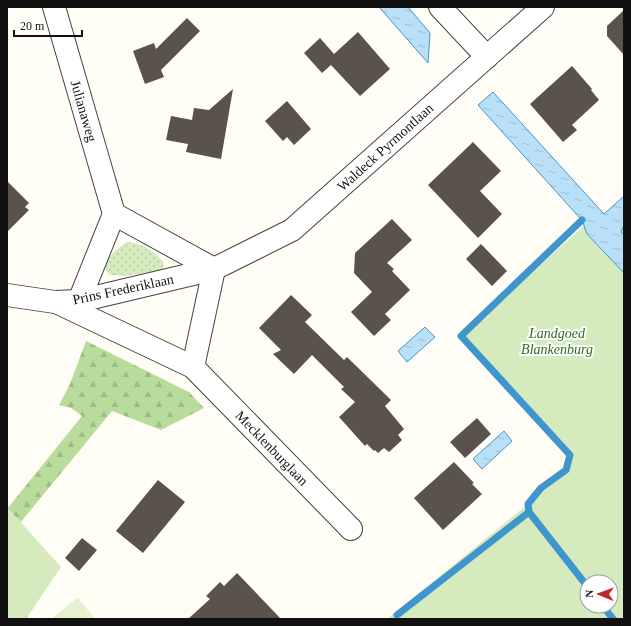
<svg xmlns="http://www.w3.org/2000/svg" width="631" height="626" font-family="'Times New Roman',serif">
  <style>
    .grass { fill: url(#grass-dots) }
    .forest { fill: url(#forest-firs) }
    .park { fill: #d5ebbd; fill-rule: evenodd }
    .pitch { fill: #e6f2cf }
    .water { fill: url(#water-ripples); stroke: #3f96cf }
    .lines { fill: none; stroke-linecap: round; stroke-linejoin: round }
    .stream { stroke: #3f96cf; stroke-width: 7 }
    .building { fill: #5a524d }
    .minor-casing { stroke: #444; stroke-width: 24 }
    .minor { stroke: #fff; stroke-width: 22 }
    .labels { text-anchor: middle; stroke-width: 4; stroke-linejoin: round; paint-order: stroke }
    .street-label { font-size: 14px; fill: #111; stroke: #fff }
    .park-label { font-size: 14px; font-style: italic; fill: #2f6b1f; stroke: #fff }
  </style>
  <defs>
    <pattern id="grass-dots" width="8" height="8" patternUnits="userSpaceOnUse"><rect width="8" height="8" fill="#d5ebbd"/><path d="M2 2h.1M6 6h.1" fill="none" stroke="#b6c8a1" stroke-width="1.8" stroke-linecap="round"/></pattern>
    <pattern id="forest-firs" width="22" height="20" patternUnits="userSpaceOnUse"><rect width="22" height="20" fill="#b9dc9c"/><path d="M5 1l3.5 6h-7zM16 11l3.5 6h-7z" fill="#9ebc85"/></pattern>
    <pattern id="water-ripples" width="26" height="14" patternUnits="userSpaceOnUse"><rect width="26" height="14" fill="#b9e0f7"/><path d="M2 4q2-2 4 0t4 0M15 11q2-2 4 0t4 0" fill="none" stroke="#9ebfd3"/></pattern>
  </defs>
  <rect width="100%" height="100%" fill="#fffdf5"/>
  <!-- grass -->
  <path class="grass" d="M127 242C142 243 155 251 164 263L163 270 125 276 110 275 105 270C108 254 114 252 127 242Z"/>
  <!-- forest -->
  <polygon class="forest" points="86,341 189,392 204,408 161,430 112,411 20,523 38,591 27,619 7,619 7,509 82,416 71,408 59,405 70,384"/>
  <!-- park -->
  <g class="park">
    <path d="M624 208V619H387L528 504 541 488 566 470 570 455 461 336 586 224ZM587 582H611V606H587Z"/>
    <polygon points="7,507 61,567 26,619 7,619"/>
  </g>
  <!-- pitch -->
  <polygon class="pitch" points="78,598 95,619 51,619 77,598"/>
  <!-- water -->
  <g class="water">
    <polygon points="379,7 408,7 430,33 428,63"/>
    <polygon points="493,92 604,214 624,196 624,225 621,232 624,235 624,273 587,234 582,220 578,216 478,105"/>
    <polygon points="425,327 435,337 407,362 398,351"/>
    <polygon points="504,431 512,441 482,469 473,459"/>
  </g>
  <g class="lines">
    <!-- stream -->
    <g class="stream">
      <polyline points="582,220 461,336 570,455 566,470 541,488 528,504 529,512 587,586"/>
      <polyline points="603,606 613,619"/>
      <polyline points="397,615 529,512"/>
    </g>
  </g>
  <!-- building -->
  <g class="building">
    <polygon points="624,10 624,55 607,36 607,26"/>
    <polygon points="187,18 200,31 161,70 164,77 145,84 133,51 154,43 156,49"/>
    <polygon points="358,32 390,69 360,96 331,65 322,73 304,53 320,38 334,54"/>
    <polygon points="572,66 592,89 591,90 599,100 572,125 577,130 563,142 530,104"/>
    <polygon points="233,89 221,159 186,152 188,144 166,140 171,116 192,120 194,108 209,110"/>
    <polygon points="287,101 311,129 294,145 287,137 283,141 265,121"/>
    <polygon points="473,142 501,171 480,191 502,214 478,238 428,185"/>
    <polygon points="7,181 29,203 25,207 29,210 7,232"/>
    <polygon points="392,219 412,240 387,263 394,269 392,271 410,290 385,314 391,320 374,336 351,312 372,292 354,273 355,253"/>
    <polygon points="481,244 507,271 492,286 466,259"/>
    <polygon points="291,295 312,315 305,322 344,360 347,357 391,400 385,406 404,429 398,435 402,440 389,452 384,448 378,453 375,450 374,451 367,444 365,446 339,417 355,402 341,389 344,387 312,355 294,374 273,354 281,350 259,328"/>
    <polygon points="477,418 491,434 465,458 450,442"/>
    <polygon points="454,462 474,483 472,484 482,494 443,530 414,498"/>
    <polygon points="158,480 185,502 143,553 116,531"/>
    <polygon points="82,538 97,550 79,571 65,558"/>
    <polygon points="237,573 281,619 188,619 210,599 206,596 220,582 224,586"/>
  </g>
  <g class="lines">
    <!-- minor casing -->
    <g class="minor-casing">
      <g id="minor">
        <polyline points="54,7 114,214 79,301"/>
        <polyline points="440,7 487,57"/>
        <polyline points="114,214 214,269"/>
        <polyline points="7,295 55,302 79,301 214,269 292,230 543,7"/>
        <polyline points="56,302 193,367 351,529"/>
        <polyline points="193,367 214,269"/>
      </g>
    </g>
    <!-- minor -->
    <use href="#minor" class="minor"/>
  </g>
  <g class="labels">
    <!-- street labels -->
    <g class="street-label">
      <text transform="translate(84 111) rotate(74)" y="5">Julianaweg</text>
      <text transform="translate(385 147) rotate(-42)" y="5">Waldeck Pyrmontlaan</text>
      <text transform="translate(123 289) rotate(-12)" y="5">Prins Frederiklaan</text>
      <text transform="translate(272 448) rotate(46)" y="5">Mecklenburglaan</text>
    </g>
    <!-- park labels -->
    <g class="park-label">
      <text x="557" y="338">Landgoed<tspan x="557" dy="16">Blankenburg</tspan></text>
    </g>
  </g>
  <!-- border -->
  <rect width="631" height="626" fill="none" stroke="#111111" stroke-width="16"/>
  <!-- north arrow -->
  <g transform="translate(599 594) rotate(271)"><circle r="19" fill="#ffffff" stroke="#a0a0a0"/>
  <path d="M0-3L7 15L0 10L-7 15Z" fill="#c4262e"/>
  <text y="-6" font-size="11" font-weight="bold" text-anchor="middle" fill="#111111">N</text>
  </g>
  <!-- scale -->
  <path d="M14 30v6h68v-6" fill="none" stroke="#111111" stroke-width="2"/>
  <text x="20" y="30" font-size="12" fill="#111111" stroke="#ffffff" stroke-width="3" paint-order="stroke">20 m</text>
</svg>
